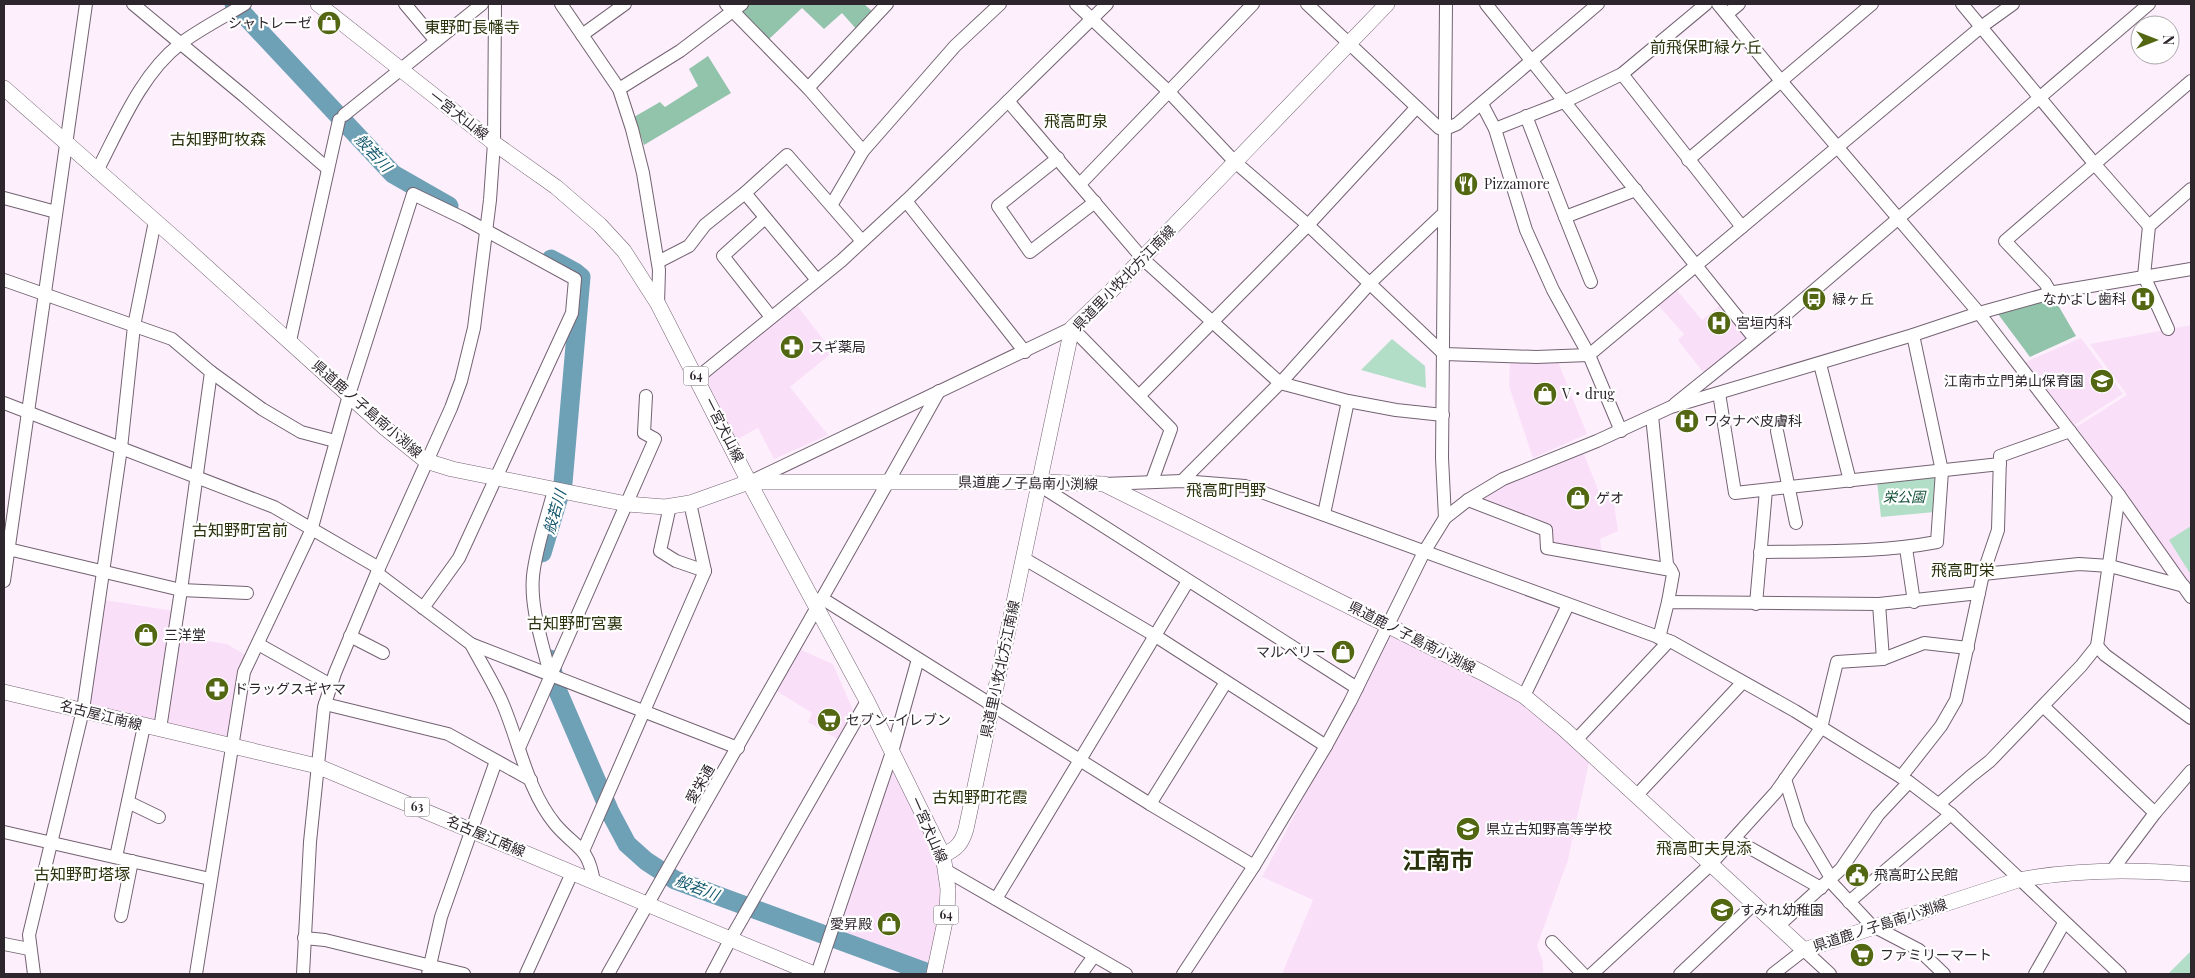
<svg xmlns="http://www.w3.org/2000/svg" width="2195" height="978" font-family="'Playfair Display','Noto Sans JP',serif">
  <style>
    .built { fill: #f9e0f8 }
    .green { fill: #b2dec8 }
    .forest { fill: #92c3ab }
    .lines { fill: none; stroke-linecap: round; stroke-linejoin: round }
    .river { stroke: #6ea1b6; stroke-width: 19 }
    .minor-casing { stroke: #736372; stroke-width: 14 }
    .major-casing { stroke: #736372; stroke-width: 16 }
    .minor { stroke: #fff; stroke-width: 12 }
    .major { stroke: #fff; stroke-width: 15 }
    .labels { text-anchor: middle; stroke-width: 4.5; stroke-linejoin: round; paint-order: stroke }
    .shield { fill: #fff; stroke: #6c676c; stroke-width: 1 }
    .shield-label { font-size: 12px; font-weight: bold; fill: #2d262d }
    .poi-label { font-size: 14px; fill: #2d262d; stroke: #fff; text-anchor: start }
    .street-label { font-size: 14px; fill: #2d262d; stroke: #fff }
    .park-label { font-size: 14px; font-style: italic; fill: #104f37; stroke: #fff }
    .water-label { font-size: 15px; font-style: italic; fill: #11566c; stroke: #fff }
    .quarter-label { font-size: 16px; fill: #29320c; stroke: #fff }
    .town-label { font-size: 24px; font-weight: bold; fill: #29320c; stroke: #fff }
  </style>
  <rect width="100%" height="100%" fill="#feeffd"/>
  <!-- built -->
  <g class="built">
    <polygon points="1674,287 1702,320 1723,303 1753,339 1706,376 1678,340 1684,334 1656,303"/>
    <polygon points="796,304 833,352 790,387 828,435 774,459 758,428 736,440 704,379"/>
    <polygon points="2191,325 2191,595 2073,429 2127,395 2090,344"/>
    <polygon points="2081,338 2123,394 2071,427 2021,364"/>
    <polygon points="1557,359 1587,434 1533,458 1509,386 1510,360"/>
    <polygon points="1584,454 1602,500 1613,496 1618,531 1600,539 1602,555 1549,546 1548,528 1473,500 1495,486"/>
    <polygon points="105,600 174,611 158,724 87,707"/>
    <polygon points="1391,631 1523,700 1590,758 1568,860 1537,946 1543,962 1543,974 1282,974 1313,900 1262,877"/>
    <polygon points="177,636 227,644 247,656 230,742 164,728"/>
    <polygon points="799,649 833,664 855,715 841,741 808,722 812,713 775,690"/>
    <polygon points="893,764 939,856 945,891 932,972 833,934"/>
  </g>
  <!-- green -->
  <g class="green">
    <polygon points="1392,339 1425,366 1426,388 1361,370"/>
    <polygon points="1938,474 1935,512 1881,517 1877,481"/>
    <polygon points="2191,526 2191,575 2169,540"/>
    <polygon points="2191,951 2191,974 2168,974"/>
  </g>
  <!-- forest -->
  <g class="forest">
    <polygon points="747,4 864,4 874,13 857,30 842,13 824,29 802,8 767,41 738,11"/>
    <polygon points="708,56 731,93 644,145 634,117 660,102 665,107 698,86 689,69"/>
    <polygon points="2051,293 2076,336 2030,357 1995,310"/>
  </g>
  <g class="lines">
    <!-- river -->
    <g class="river">
      <polyline points="234,4 393,174 449,206"/>
      <polyline points="542,553 563,483 581,277 575,272 551,259"/>
      <polyline points="550,659 556,687 610,812 627,844 646,861 675,880 931,974"/>
    </g>
    <!-- minor casing -->
    <g class="minor-casing">
      <g id="minor">
        <polyline points="133,4 244,96 328,169"/>
        <polyline points="405,4 436,41"/>
        <polyline points="561,4 619,89 632,129 643,173 659,270 658,304"/>
        <polyline points="726,4 808,88 863,151"/>
        <polyline points="1076,4 1168,91 1235,162 1308,225 1444,354 1536,357 1589,355 1981,27 2013,4"/>
        <polyline points="1307,4 1439,128 1445,129 1457,124 1598,4"/>
        <polyline points="1486,4 1755,339"/>
        <polyline points="1718,4 1781,81 1979,313 2119,495 2191,597"/>
        <polyline points="1962,4 2098,168 2149,226"/>
        <polyline points="1727,14 1739,4"/>
        <polyline points="582,35 625,4"/>
        <polyline points="1622,74 1742,227"/>
        <polyline points="808,88 887,4"/>
        <polyline points="619,89 680,51 742,4"/>
        <polyline points="1008,101 1143,259 1280,383 1348,401 1396,410 1443,415"/>
        <polyline points="1482,104 1495,129 1526,230 1553,290 1589,355 1621,431"/>
        <polyline points="344,115 482,4"/>
        <polyline points="1526,116 1565,217 1636,190"/>
        <polyline points="1495,129 1566,101 1622,74 1706,4"/>
        <polyline points="1058,158 998,206 1030,252 1095,202"/>
        <polyline points="1688,160 1872,4"/>
        <path d="M97 171C119 129 141 74 180 44 200 29 224 17 245 4"/>
        <polyline points="1080,184 1253,4"/>
        <polyline points="745,193 817,280"/>
        <polyline points="4,198 56,212"/>
        <polyline points="906,201 1025,352"/>
        <polyline points="832,204 863,151 955,46 1000,4"/>
        <polyline points="1565,217 1591,282"/>
        <polyline points="765,218 723,256 771,317"/>
        <polyline points="658,262 689,246 705,225 745,193 787,155 862,241"/>
        <polyline points="4,280 172,339 211,372 181,590 160,729"/>
        <polyline points="2051,293 2045,283 2005,241 2191,81"/>
        <polyline points="2168,329 2144,276 2149,226 2191,189"/>
        <polyline points="1071,332 1080,336 1171,429 1152,481"/>
        <polyline points="290,341 339,120"/>
        <polyline points="1820,364 1850,481"/>
        <polyline points="211,372 262,409 301,432 335,441"/>
        <polyline points="697,378 841,261 906,201 1107,4"/>
        <polyline points="1719,393 1735,493 2000,464"/>
        <polyline points="1139,396 1308,225 1416,108"/>
        <polyline points="4,403 274,507 379,568"/>
        <polyline points="1675,404 1783,317 2149,4"/>
        <polyline points="1652,416 1667,564 1673,574 1668,602"/>
        <polyline points="1777,431 1796,523"/>
        <polyline points="752,481 1072,328"/>
        <polyline points="1182,481 1285,378 1371,282 1444,213"/>
        <polyline points="1104,484 1182,481 1245,486 1672,642 1795,711 1909,782 1951,814 2120,974"/>
        <polyline points="1039,485 1357,688"/>
        <polyline points="1468,500 1546,530 1547,548 1671,570"/>
        <polyline points="670,506 660,551 676,561 705,571"/>
        <polyline points="1324,514 1348,401"/>
        <polyline points="1445,518 1442,458 1446,4"/>
        <polyline points="4,548 181,590 247,593"/>
        <polyline points="1906,548 1914,602"/>
        <path d="M1760 552C1820 551 1879 553 1937 542L1942 471 1913 335"/>
        <polyline points="1023,558 1154,635 1326,746"/>
        <polyline points="377,573 471,644 738,748"/>
        <polyline points="1983,574 2079,564 2110,566 2184,586"/>
        <polyline points="4,581 86,4"/>
        <polyline points="823,599 1150,804 1254,866"/>
        <polyline points="1756,604 1766,490"/>
        <polyline points="1879,604 1883,659"/>
        <polyline points="350,636 383,653"/>
        <polyline points="1659,638 1668,602 1879,604 1979,593"/>
        <polyline points="258,644 331,685"/>
        <path d="M471 644C481 663 493 682 502 702 519 741 527 790 555 824 576 849 588 845 594 882"/>
        <polyline points="2097,646 2105,655 2191,718"/>
        <path d="M550 675C543 644 530 609 533 576 536 547 547 518 554 490"/>
        <polyline points="1524,696 1568,605"/>
        <polyline points="325,704 448,734 531,780"/>
        <polyline points="2043,706 2155,813"/>
        <polyline points="1576,740 1669,641"/>
        <polyline points="519,748 655,439 644,433 646,396"/>
        <polyline points="1901,777 1941,726 1956,700 1983,574 1998,530 2000,456 2070,431"/>
        <polyline points="1785,779 1799,824 1831,878"/>
        <polyline points="1637,795 1742,683"/>
        <polyline points="128,802 159,817"/>
        <polyline points="1150,804 1226,682"/>
        <polyline points="1939,804 1971,776 1990,761 2081,666 2097,646 2119,495"/>
        <polyline points="4,832 210,879"/>
        <polyline points="1734,839 1821,888"/>
        <polyline points="583,851 705,571 690,503"/>
        <polyline points="116,857 144,726"/>
        <polyline points="2113,869 2155,813 2191,771"/>
        <polyline points="947,871 1126,974"/>
        <polyline points="1829,880 1872,926"/>
        <polyline points="996,899 1188,581"/>
        <polyline points="1849,902 1951,814"/>
        <polyline points="121,916 132,861"/>
        <polyline points="1778,926 1841,869 1878,815 1909,782"/>
        <polyline points="1873,926 1919,950 1944,974"/>
        <polyline points="304,938 325,940 464,974"/>
        <polyline points="1552,942 1583,974"/>
        <polyline points="4,944 29,949"/>
        <polyline points="34,974 29,935 83,710 121,448 134,326 155,221"/>
        <polyline points="196,974 244,672 311,531 349,395 413,194 465,219 575,279 572,313 459,558 423,608"/>
        <polyline points="303,974 310,842 324,707 335,673 379,568 451,408 461,381 474,328 490,200 494,143 495,4"/>
        <polyline points="428,974 441,917 496,761"/>
        <polyline points="526,974 572,873"/>
        <path d="M608 974C718 779 830 587 939 391"/>
        <polyline points="712,974 730,940 867,701"/>
        <polyline points="817,974 892,752 918,659"/>
        <polyline points="1081,974 1094,956"/>
        <polyline points="1183,974 1254,866 1326,746 1350,702 1424,552 1445,518 1468,500 1503,479 1597,441 1671,407 1913,335 1979,313 2055,292 2191,269"/>
        <polyline points="1592,974 1710,865 1776,792 1821,728 1837,662 1883,659 1924,643 1968,648"/>
        <polyline points="1680,974 1754,904"/>
        <polyline points="1773,974 1804,950 1830,974"/>
        <polyline points="2035,974 2064,923"/>
      </g>
    </g>
    <!-- major casing -->
    <g class="major-casing">
      <g id="major">
        <polyline points="318,4 494,143 556,187 600,225 624,251 658,304 749,482 867,701 943,855 948,889 947,912 934,974"/>
        <path d="M4 88 179 242 385 428 426 461 452 469 627 504 665 507 690 503 749 482H1040L1104 484 1483 673 1524 696 1564 729 1804 950 2018 880C2076 869 2133 869 2191 874"/>
        <polyline points="4,692 317,766 814,974"/>
        <path d="M943 855C957 849 962 843 966 829L1072 328 1111 291 1387 4"/>
      </g>
    </g>
    <!-- minor -->
    <use href="#minor" class="minor"/>
    <!-- major -->
    <use href="#major" class="major"/>
  </g>
  <!-- icons -->
  <defs>
    <g id="shop-disc" transform="scale(1.25)"><circle r="9.5" fill="#536612" stroke="#fff"/><path d="M-5-2.5h2.3a2.7 3.5 0 0 1 5.4 0H5L5.5 6h-11ZM-1.5-2.5h3a1.5 2.3 0 0 0-3 0Z" fill="#fff"/></g>
    <g id="restaurant-disc" transform="scale(1.25)"><circle r="9.5" fill="#536612" stroke="#fff"/><path d="M-5-6h1v4h1v-4h1v4h1v-4h1v5L-1.5 .5V6h-2V.5L-5-1ZM5-6V6H3V1.5H1.5Q1.5-4 5-6Z" fill="#fff"/></g>
    <g id="bus-disc" transform="scale(1.25)"><circle r="9.5" fill="#536612" stroke="#fff"/><path d="M-5-6H5V4H4V6H2V4H-2V6H-4V4H-5ZM-3.5-4V0h7V-4ZM-3.5 1.2v1.5H-2V1.2ZM2 1.2v1.5H3.5V1.2Z" fill="#fff"/></g>
    <g id="hospital-disc" transform="scale(1.25)"><circle r="9.5" fill="#536612" stroke="#fff"/><path d="M-5-5h3v3.5h4V-5h3V5h-3V1.5h-4V5h-3Z" fill="#fff"/></g>
    <g id="pharmacy-disc" transform="scale(1.25)"><circle r="9.5" fill="#536612" stroke="#fff"/><path d="M-2-6h4v4h4v4h-4v4h-4v-4h-4v-4h4Z" fill="#fff"/></g>
    <g id="school-disc" transform="scale(1.25)"><circle r="9.5" fill="#536612" stroke="#fff"/><path d="M0-5L7-2L0 1L-7-2ZM-4 1L0 2.5L4 1V4Q0 6-4 4Z" fill="#fff"/></g>
    <g id="supermarket-disc" transform="scale(1.25)"><circle r="9.5" fill="#536612" stroke="#fff"/><path d="M-6-5.5h2.5l.6 2H6L4.5 2H-2.5L-4.4-4H-6ZM-1.5 3.2a1.3 1.3 0 1 0 .1 0ZM3 3.2a1.3 1.3 0 1 0 .1 0Z" fill="#fff"/></g>
    <g id="civic-disc" transform="scale(1.25)"><circle r="9.5" fill="#536612" stroke="#fff"/><path d="M-.6-6.5H3V-4.5H.6V-3L4-1V1h2V6H-6V1h2V-1L-.6-3ZM-1.2 2.5V6h2.4V2.5Z" fill="#fff"/></g>
  </defs>
  <g fill-rule="evenodd">
    <use href="#shop-disc" x="329" y="23"/>
    <use href="#restaurant-disc" x="1466" y="184"/>
    <use href="#bus-disc" x="1814" y="299"/>
    <use href="#hospital-disc" x="2143" y="299"/>
    <use href="#hospital-disc" x="1719" y="323"/>
    <use href="#pharmacy-disc" x="792" y="347"/>
    <use href="#school-disc" x="2102" y="381"/>
    <use href="#shop-disc" x="1545" y="394"/>
    <use href="#hospital-disc" x="1687" y="421"/>
    <use href="#shop-disc" x="1578" y="498"/>
    <use href="#shop-disc" x="146" y="635"/>
    <use href="#shop-disc" x="1343" y="652"/>
    <use href="#pharmacy-disc" x="217" y="689"/>
    <use href="#supermarket-disc" x="829" y="720"/>
    <use href="#school-disc" x="1468" y="829"/>
    <use href="#civic-disc" x="1857" y="875"/>
    <use href="#school-disc" x="1722" y="910"/>
    <use href="#shop-disc" x="889" y="924"/>
    <use href="#supermarket-disc" x="1862" y="955"/>
  </g>
  <g class="labels">
    <!-- shield labels -->
    <g class="shield">
      <rect x="683.5" y="366.5" width="25" height="19" rx="4"/>
      <rect x="404.5" y="797.5" width="25" height="19" rx="4"/>
      <rect x="933.5" y="905.5" width="25" height="19" rx="4"/>
    </g>
    <g class="shield-label">
      <text x="696" y="380">64</text>
      <text x="417" y="811">63</text>
      <text x="946" y="919">64</text>
    </g>
    <!-- poi labels -->
    <g class="poi-label">
      <text x="312" y="28" text-anchor="end">シャトレーゼ</text>
      <text x="1484" y="189">Pizzamore</text>
      <text x="1832" y="304">緑ヶ丘</text>
      <text x="2126" y="304" text-anchor="end">なかよし歯科</text>
      <text x="1736" y="328">宮垣内科</text>
      <text x="810" y="352">スギ薬局</text>
      <text x="2084" y="386" text-anchor="end">江南市立門弟山保育園</text>
      <text x="1562" y="399">V・drug</text>
      <text x="1704" y="426">ワタナベ皮膚科</text>
      <text x="1596" y="503">ゲオ</text>
      <text x="164" y="640">三洋堂</text>
      <text x="1326" y="657" text-anchor="end">マルベリー</text>
      <text x="234" y="694">ドラッグスギヤマ</text>
      <text x="846" y="725">セブン-イレブン</text>
      <text x="1486" y="834">県立古知野高等学校</text>
      <text x="1874" y="880">飛高町公民館</text>
      <text x="1740" y="915">すみれ幼稚園</text>
      <text x="872" y="929" text-anchor="end">愛昇殿</text>
      <text x="1880" y="960">ファミリーマート</text>
    </g>
    <!-- street labels -->
    <g class="street-label">
      <text transform="translate(459 115) rotate(38)" y="5">一宮犬山線</text>
      <text transform="translate(1124 278) rotate(-46)" y="5">県道里小牧北方江南線</text>
      <text transform="translate(367 409) rotate(41)" y="5">県道鹿ノ子島南小渕線</text>
      <text transform="translate(724 430) rotate(63)" y="5">一宮犬山線</text>
      <text transform="translate(1028 483) rotate(1)" y="5">県道鹿ノ子島南小渕線</text>
      <text transform="translate(1412 637) rotate(27)" y="5">県道鹿ノ子島南小渕線</text>
      <text transform="translate(1000 669) rotate(-78)" y="5">県道里小牧北方江南線</text>
      <text transform="translate(101 715) rotate(14)" y="5">名古屋江南線</text>
      <text transform="translate(700 784) rotate(-60)" y="5">愛栄通</text>
      <text transform="translate(929 830) rotate(66)" y="5">一宮犬山線</text>
      <text transform="translate(486 836) rotate(23)" y="5">名古屋江南線</text>
      <text transform="translate(1880 925) rotate(-18)" y="5">県道鹿ノ子島南小渕線</text>
    </g>
    <!-- park labels -->
    <g class="park-label">
      <text x="1904" y="502">栄公園</text>
    </g>
    <!-- water labels -->
    <g class="water-label">
      <text transform="translate(373 153) rotate(47)" y="5">般若川</text>
      <text transform="translate(555 512) rotate(-74)" y="5">般若川</text>
      <text transform="translate(697 888) rotate(21)" y="5">般若川</text>
    </g>
    <!-- quarter labels -->
    <g class="quarter-label">
      <text x="472" y="33">東野町長幡寺</text>
      <text x="1706" y="53">前飛保町緑ケ丘</text>
      <text x="1076" y="127">飛高町泉</text>
      <text x="218" y="145">古知野町牧森</text>
      <text x="1226" y="496">飛高町門野</text>
      <text x="240" y="536">古知野町宮前</text>
      <text x="1963" y="576">飛高町栄</text>
      <text x="575" y="629">古知野町宮裏</text>
      <text x="980" y="803">古知野町花霞</text>
      <text x="1704" y="854">飛高町夫見添</text>
      <text x="82" y="880">古知野町塔塚</text>
    </g>
    <!-- town labels -->
    <g class="town-label">
      <text x="1438" y="869">江南市</text>
    </g>
  </g>
  <!-- border -->
  <rect width="2195" height="978" fill="none" stroke="#2d262d" stroke-width="10"/>
  <!-- north arrow -->
  <g transform="translate(2155 40) rotate(90)"><circle r="24" fill="#ffffff" stroke="#aba8ab"/>
  <path d="M0-4L9 19L0 12L-9 19Z" fill="#536612"/>
  <text y="-8" font-size="14" font-weight="bold" text-anchor="middle" fill="#2d262d">N</text>
  </g>
</svg>
